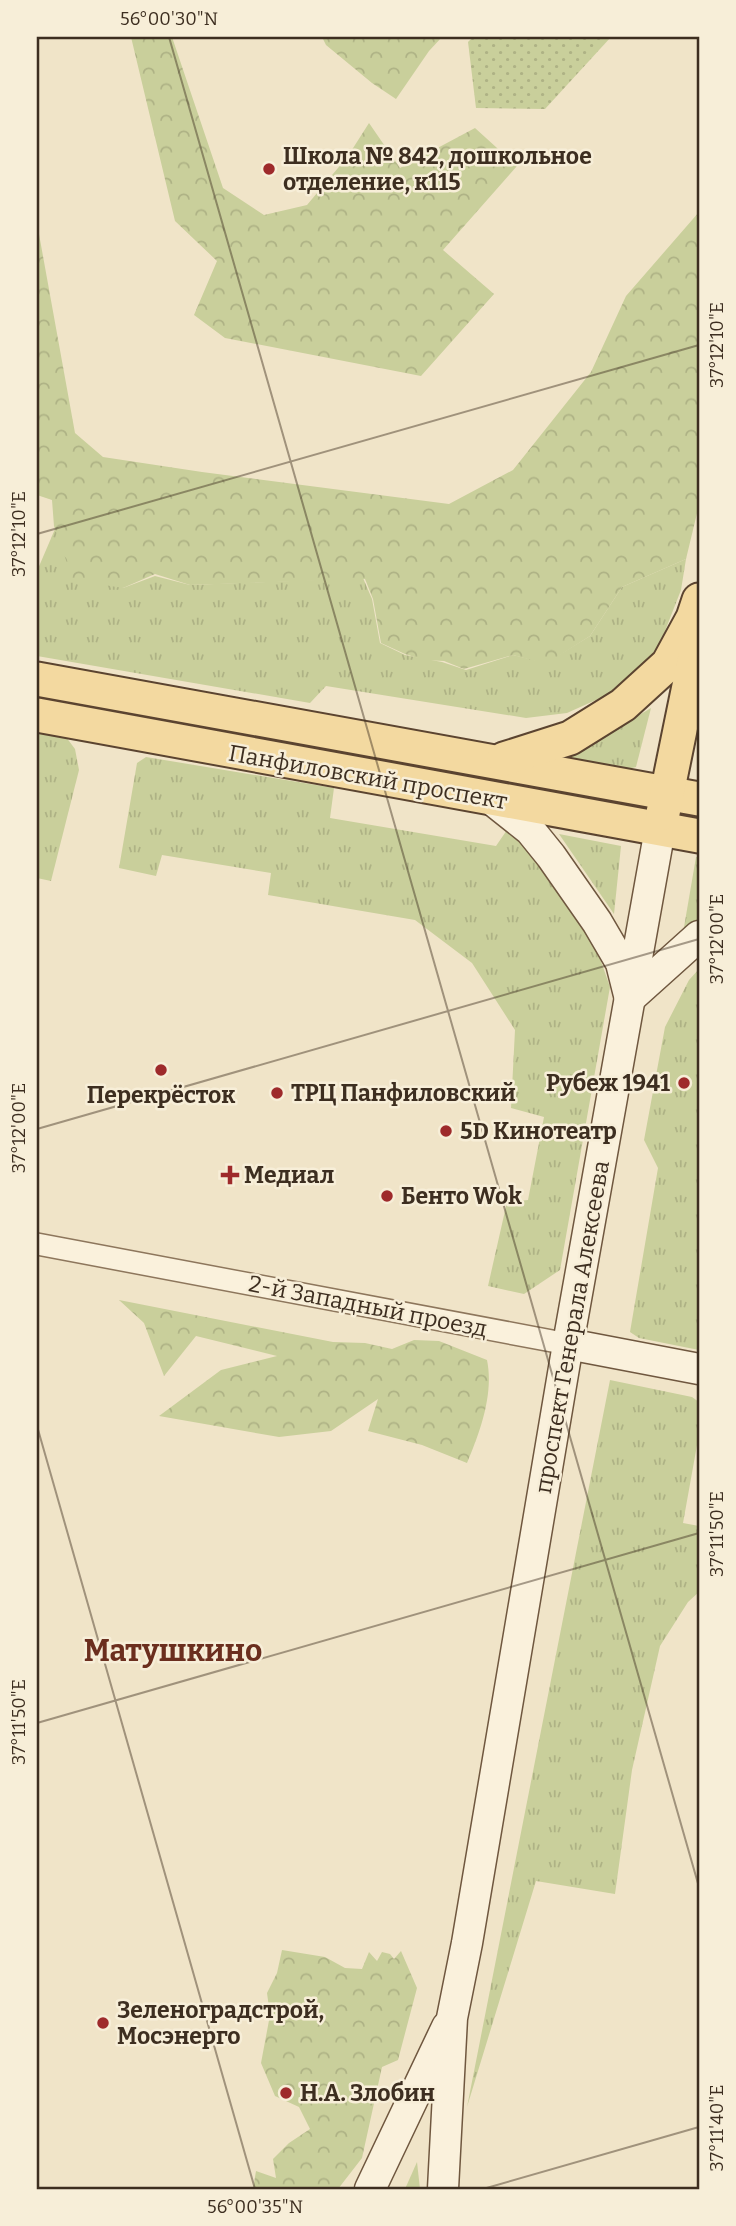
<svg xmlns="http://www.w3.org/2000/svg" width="736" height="2226" font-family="Bitter,serif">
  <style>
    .grass { fill: url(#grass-tufts) }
    .forest { fill: url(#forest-crowns) }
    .park { fill: url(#park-dots) }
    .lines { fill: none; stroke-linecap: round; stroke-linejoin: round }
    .street-casing { stroke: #8d765c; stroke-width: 24 }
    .secondary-casing { stroke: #6f573f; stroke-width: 33 }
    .primary-casing { stroke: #5b4430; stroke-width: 37 }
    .street { stroke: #faf1dc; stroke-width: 21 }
    .secondary { stroke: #faf1dc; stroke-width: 30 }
    .primary { stroke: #f3d9a0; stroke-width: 33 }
    .ticks { fill: none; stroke: #3d2e20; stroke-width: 2; stroke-opacity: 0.45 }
    .poi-dot { fill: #9e2a2b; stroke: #f7eed8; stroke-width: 2.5 }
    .labels { text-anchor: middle; stroke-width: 5; stroke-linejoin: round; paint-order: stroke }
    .poi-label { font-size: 23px; font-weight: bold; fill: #3d2e20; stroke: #f7eed8; text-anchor: start }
    .street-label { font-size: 23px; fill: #3d2e20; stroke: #f7eed8 }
    .district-label { font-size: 30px; font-weight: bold; fill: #6b2e1e; stroke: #f7eed8 }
    .neatline { fill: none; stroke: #3d2e20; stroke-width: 2.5 }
    .ticks-label { font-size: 18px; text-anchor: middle; fill: #3d2e20 }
  </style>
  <defs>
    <pattern id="grass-tufts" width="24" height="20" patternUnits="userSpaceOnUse" patternTransform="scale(1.75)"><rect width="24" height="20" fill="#c9cf9b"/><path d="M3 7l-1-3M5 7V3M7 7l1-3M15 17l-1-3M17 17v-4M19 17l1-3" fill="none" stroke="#aeb285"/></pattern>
    <pattern id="forest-crowns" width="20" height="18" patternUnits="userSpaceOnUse" patternTransform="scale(1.75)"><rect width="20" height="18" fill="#c9cf9b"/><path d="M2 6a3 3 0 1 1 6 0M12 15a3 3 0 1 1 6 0" fill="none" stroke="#aeb285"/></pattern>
    <pattern id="park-dots" width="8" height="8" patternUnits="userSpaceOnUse" patternTransform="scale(1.75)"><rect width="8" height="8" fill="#c9cf9b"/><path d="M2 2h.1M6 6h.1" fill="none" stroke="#aeb285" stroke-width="1.8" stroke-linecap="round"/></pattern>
  </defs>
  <rect width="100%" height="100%" fill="#f0e4c8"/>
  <!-- grass -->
  <g class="grass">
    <polygon points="55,529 123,588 155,576 190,585 363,578 372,599 380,643 405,655 442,662 466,670 513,655 546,663 590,636 622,587 686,559 681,590 656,654 616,691 567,713 526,718 326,686 310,703 37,656 37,571"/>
    <polygon points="651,708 636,767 624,770 564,760"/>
    <polygon points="37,731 66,737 75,749 79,770 51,881 37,878"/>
    <polygon points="146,757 334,788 330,818 496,846 511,824 596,947 610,987 560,1270 524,1294 488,1286 507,1202 528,1200 544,1117 511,1108 515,1030 472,963 415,920 268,895 271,873 162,855 156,876 119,868 137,763"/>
    <polygon points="559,834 621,846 614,914"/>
    <polygon points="696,857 699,857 699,921 683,933"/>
    <polygon points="699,969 699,1350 639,1338 630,1332 658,1168 644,1140 665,1027 689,980"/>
    <polygon points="610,1380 692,1397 699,1402 699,1434 683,1523 699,1526 699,1592 688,1602 660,1646 632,1770 615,1894 536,1881 467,2107"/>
    <polygon points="417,2162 420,2189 405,2189"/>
  </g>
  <!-- forest -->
  <g class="forest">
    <polygon points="131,37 172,37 223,188 264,215 307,205 348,156 369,123 400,168 475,128 517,166 443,250 494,294 421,376 225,338 194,315 217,261 175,221"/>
    <polygon points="322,37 442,37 429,51 396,99 372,83 326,45"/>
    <polygon points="699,212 699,505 686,559 622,587 590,636 546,664 513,655 464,669 444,661 424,660 405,654 381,643 373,599 365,579 190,585 155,574 123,588 73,580 54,526 52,500 37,495 37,223 75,433 103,457 202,472 449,504 513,470 591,372 626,296"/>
    <path d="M119 1300 333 1342 365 1343 392 1349 414 1340 439 1341 487 1360C494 1394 480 1432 467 1463L422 1445 368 1431 378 1399 331 1431 279 1437 159 1416 221 1370 277 1356 196 1336 164 1376 144 1323Z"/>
    <polygon points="282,1950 325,1957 345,1968 362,1969 369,1952 377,1961 382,1952 390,1954 394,1959 401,1951 417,1988 398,2060 382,2067 362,2158 338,2189 253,2189 256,2171 276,2178 273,2159 289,2143 310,2129 299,2107 275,2096 261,2063 270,2015 267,1993 277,1973"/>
  </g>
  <!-- park -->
  <polygon class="park" points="473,37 611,37 545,109 476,108 468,42"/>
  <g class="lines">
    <!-- street casing -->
    <g class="street-casing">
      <polyline id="street" points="37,1244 568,1344"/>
    </g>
    <!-- secondary casing -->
    <g class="secondary-casing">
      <g id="secondary">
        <polyline points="491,799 530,830 551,856 597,922 621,963 629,995"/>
        <polyline points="630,998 699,936"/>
        <polyline points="568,1344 699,1369"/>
        <polyline points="370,2189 447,2027"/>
        <polyline points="443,2189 452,2018 467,1943 568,1344 660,829"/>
      </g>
    </g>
    <!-- primary casing -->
    <g class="primary-casing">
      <g id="primary">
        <polyline points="37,679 699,799"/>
        <polyline points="37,715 699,836"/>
        <polyline points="504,759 570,738 623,705 668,664 693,618 699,600"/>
        <polyline points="663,813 699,637"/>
      </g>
    </g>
    <!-- street -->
    <use href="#street" class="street"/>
    <!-- secondary -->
    <use href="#secondary" class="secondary"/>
    <!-- primary -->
    <use href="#primary" class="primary"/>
  </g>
  <!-- ticks -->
  <path class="ticks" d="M169 37 699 1887M699 37V38M37 534 699 345M37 1129 699 939M37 1426 255 2189M37 1723 699 1533M483 2189 699 2127"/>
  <!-- markers -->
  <g class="poi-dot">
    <circle cx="269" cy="169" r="7"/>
    <circle cx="161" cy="1070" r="7"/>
    <circle cx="684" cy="1083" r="7"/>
    <circle cx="277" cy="1093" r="7"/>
    <circle cx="446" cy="1131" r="7"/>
    <path d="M226.5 1164.5h7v7h7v7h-7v7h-7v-7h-7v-7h7z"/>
    <circle cx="387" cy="1196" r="7"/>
    <circle cx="103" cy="2023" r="7"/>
    <circle cx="286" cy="2093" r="7"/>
  </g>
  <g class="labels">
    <!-- poi labels -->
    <g class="poi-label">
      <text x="283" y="164">Школа № 842, дошкольное<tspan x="283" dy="26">отделение, к115</tspan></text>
      <text x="670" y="1091" text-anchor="end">Рубеж 1941</text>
      <text x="291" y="1101">ТРЦ Панфиловский</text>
      <text x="161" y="1103" text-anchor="middle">Перекрёсток</text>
      <text x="460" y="1139">5D Кинотеатр</text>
      <text x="244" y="1183">Медиал</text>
      <text x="401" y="1204">Бенто Wok</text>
      <text x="117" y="2018">Зеленоградстрой,<tspan x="117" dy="26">Мосэнерго</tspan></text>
      <text x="300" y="2101">Н.А. Злобин</text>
    </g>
    <!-- street labels -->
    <g class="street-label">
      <text transform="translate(368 777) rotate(10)" y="8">Панфиловский проспект</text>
      <text transform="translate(368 1306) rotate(11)" y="8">2-й Западный проезд</text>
      <text transform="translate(572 1327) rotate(-80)" y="8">проспект Генерала Алексеева</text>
    </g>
    <!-- district labels -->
    <g class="district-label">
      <text x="173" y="1661">Матушкино</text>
    </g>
  </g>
  <!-- border -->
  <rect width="736" height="2226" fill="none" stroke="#f7eed8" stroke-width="77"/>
  <rect x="38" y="38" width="660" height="2150" class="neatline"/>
  <g class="ticks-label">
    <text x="169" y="25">56°00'30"N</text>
    <text transform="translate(717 345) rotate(-90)" y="6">37°12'10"E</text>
    <text transform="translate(19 534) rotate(-90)" y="6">37°12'10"E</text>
    <text transform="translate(717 939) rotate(-90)" y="6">37°12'00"E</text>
    <text transform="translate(19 1128) rotate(-90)" y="6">37°12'00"E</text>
    <text transform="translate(717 1534) rotate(-90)" y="6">37°11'50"E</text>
    <text transform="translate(19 1722) rotate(-90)" y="6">37°11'50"E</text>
    <text transform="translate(717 2128) rotate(-90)" y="6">37°11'40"E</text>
    <text x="255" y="2213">56°00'35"N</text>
  </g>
</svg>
